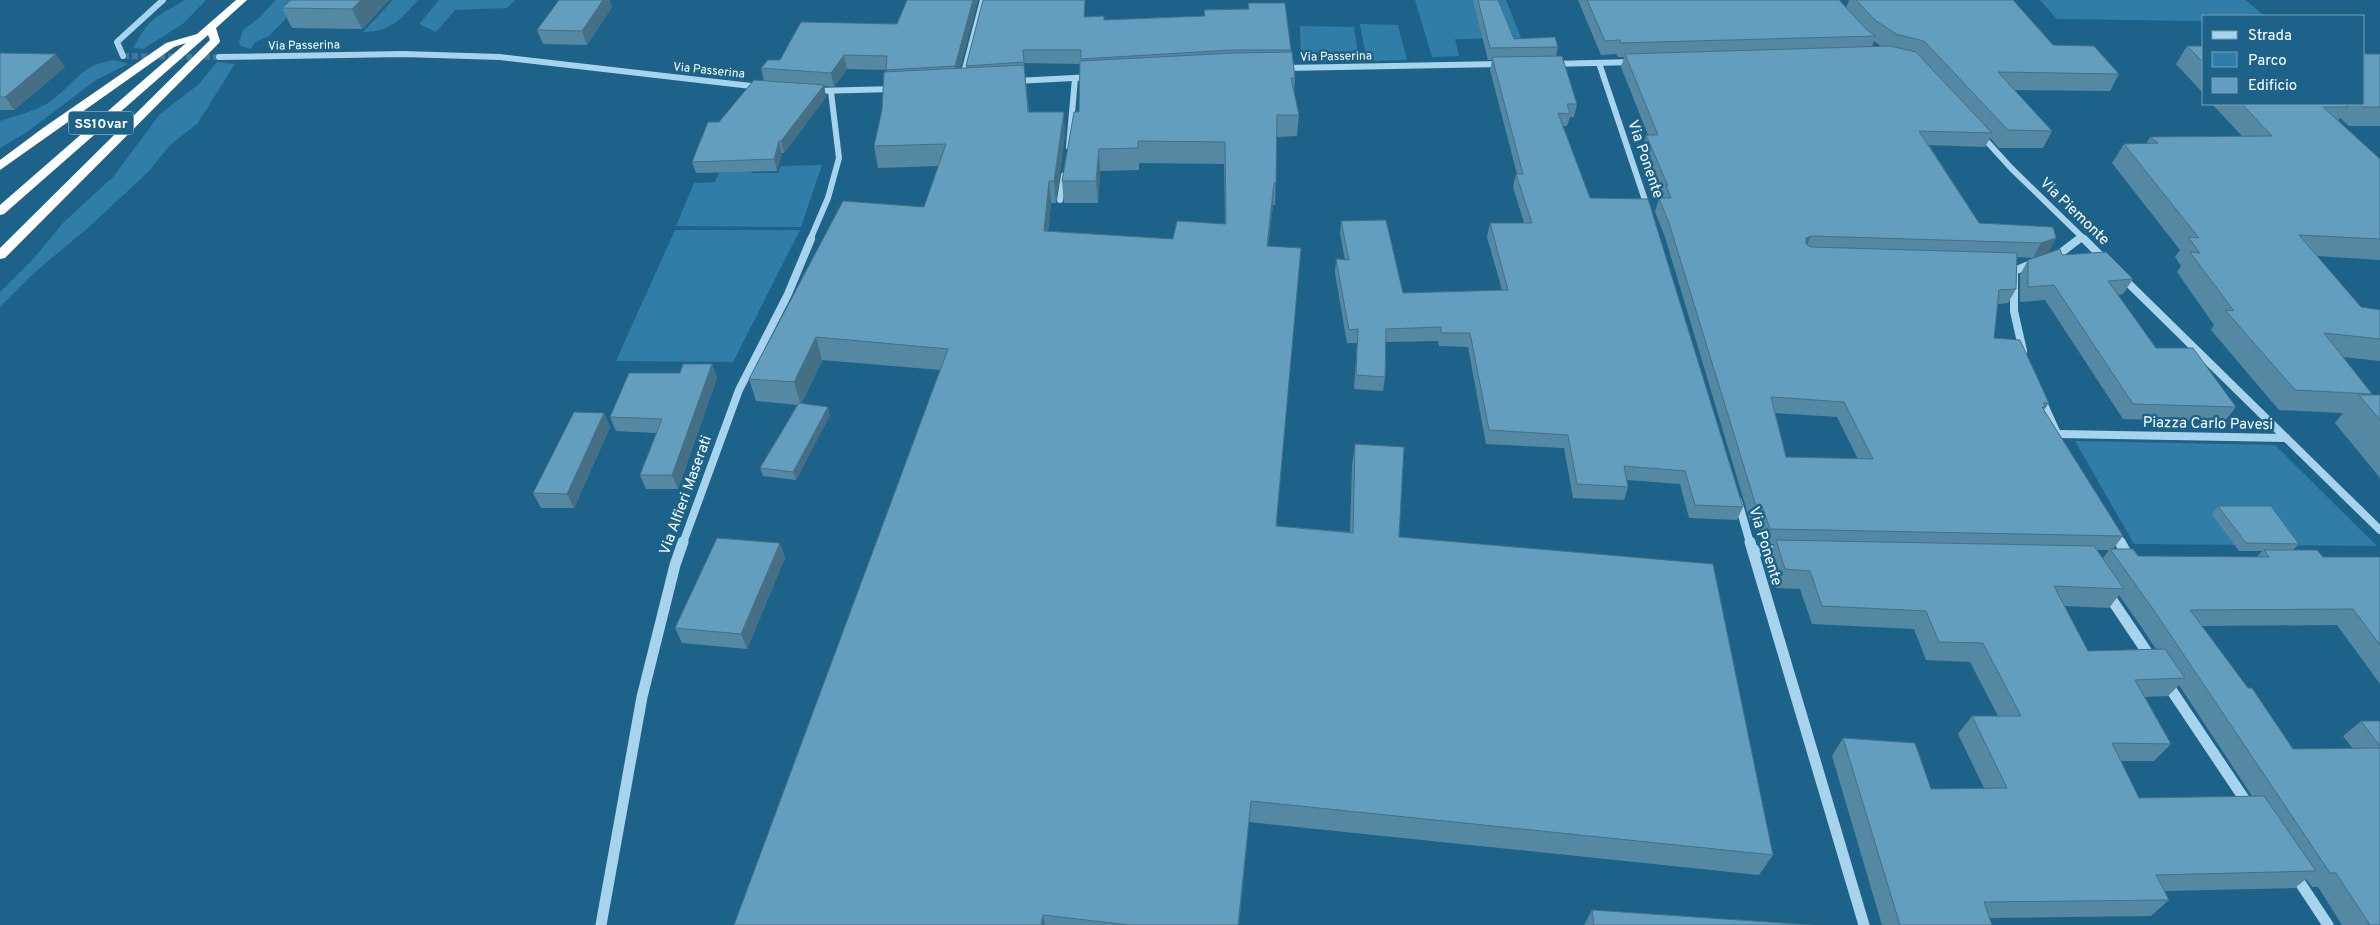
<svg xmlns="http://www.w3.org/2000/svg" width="2380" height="925" font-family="Overpass,sans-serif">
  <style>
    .green { fill: #307ea7 }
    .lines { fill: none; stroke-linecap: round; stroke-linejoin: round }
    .minor-tunnel { stroke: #3f7a9b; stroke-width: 6; stroke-dasharray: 6 3; stroke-linecap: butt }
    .minor-far2 { stroke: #a7d4ec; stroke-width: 6 }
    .minor-far1 { stroke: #a7d4ec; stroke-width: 8 }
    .minor { stroke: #a7d4ec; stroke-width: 11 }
    .highway { fill: #fff; fill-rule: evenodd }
    .wall { fill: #5588a3; fill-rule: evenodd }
    .shaded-wall { fill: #456f85 }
    .building { fill: #639ebe; stroke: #456f85; fill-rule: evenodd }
    .labels { text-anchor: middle; stroke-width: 5; stroke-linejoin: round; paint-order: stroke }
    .far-street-label { font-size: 12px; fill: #fff; stroke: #1d6389 }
    .shield { fill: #1d6389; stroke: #bbd0dc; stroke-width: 1 }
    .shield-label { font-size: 14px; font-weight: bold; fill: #fff }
    .street-label { font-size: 15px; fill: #fff; stroke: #1d6389 }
  </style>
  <rect width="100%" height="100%" fill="#1d6389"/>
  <!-- green -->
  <g class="green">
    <path d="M185 0H206L184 23 143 49 133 48C151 16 155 18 185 0Z"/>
    <polygon points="276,0 304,0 269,36 255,42 251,49 241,46 239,43 243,30 259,18"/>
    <path d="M393 0H418C401 19 391 32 363 32Z"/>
    <polygon points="439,0 515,0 507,8 455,10 436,32 419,24"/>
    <polygon points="1415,0 1506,0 1521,38 1455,39 1459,56 1432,57"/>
    <polygon points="2040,0 2246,0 2264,16 2204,16 2204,21 2057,19"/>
    <polygon points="1360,24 1398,25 1407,60 1367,61"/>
    <polygon points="1300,26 1354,27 1359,61 1301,62"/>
    <path d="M115 60 128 64 96 80 27 132 0 148V121C17 115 37 111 51 101 77 82 79 65 115 60Z"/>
    <polygon points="217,62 235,64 197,124 170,145 148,172 89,227 35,272 0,307 0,292 35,257 64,222 113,177 160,114 199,84"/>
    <polygon points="756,161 751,173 778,173 781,166 822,165 801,227 676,226 694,183 715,182 723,162"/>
    <polygon points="675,230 800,230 733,362 616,361"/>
    <polygon points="2075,441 2275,445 2377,546 2134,544"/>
  </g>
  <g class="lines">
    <!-- minor-tunnel -->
    <polyline class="minor-tunnel" points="123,56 219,57"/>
    <!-- minor-far2 -->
    <g class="minor-far2">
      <polyline points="123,56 117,42 163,0"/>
      <polyline points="219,57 403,54 500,57 760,87"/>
      <polyline points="1599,63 1648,209"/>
      <polyline points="1552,64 1634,62"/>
      <polyline points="1285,68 1501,64"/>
      <polyline points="962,80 983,0"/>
      <polyline points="1015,81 1092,77"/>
      <polyline points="815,91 895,89"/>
      <polyline points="1981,135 2011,168 2085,240"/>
      <polyline points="1069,147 1075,78"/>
      <polyline points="1060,200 1064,175"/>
      <polyline points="810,240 828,198 839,158 831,92"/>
      <polyline points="2078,240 2082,237"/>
    </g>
    <!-- minor-far1 -->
    <g class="minor-far1">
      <polyline points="2084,239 2106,261"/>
      <polyline points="2051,257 2058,255 2079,239"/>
      <polyline points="2122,277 2380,530"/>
      <polyline points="2023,351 2014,311 2014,271 2036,262"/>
      <polyline points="2041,398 2058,436"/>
      <polyline points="2058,434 2286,438"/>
      <polyline points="1738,501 1750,543"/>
      <polyline points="2114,531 2121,543"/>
      <polyline points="683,543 739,390 788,294 811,239"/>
    </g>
    <!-- minor -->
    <g class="minor">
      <polyline points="1750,542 1864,925"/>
      <polyline points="2120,542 2129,558"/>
      <polyline points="1753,551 1783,551"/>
      <polyline points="2108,594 2151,658"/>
      <polyline points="2166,682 2249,806"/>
      <polyline points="2295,875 2328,925"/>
      <polyline points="601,925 642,697 675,565 683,542"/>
    </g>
    <!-- highway -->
    <polygon class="highway" points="236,0 247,0 216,28 220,41 219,43 5,258 0,259 0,248 210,40 208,35 4,214 0,215 0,205 186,43 174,47 0,170 0,160 43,128 166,43 197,34"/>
  </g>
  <!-- wall -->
  <g class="wall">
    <polygon points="389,0 362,29 292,28 282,8"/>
    <path d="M978 0 960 68H966V66L1085 17 1104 20 1204 16V10L1248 9V3L1291 50 1295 78 1294 94 1299 115 1297 136 1277 137 1275 205H1273L1268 246 1277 526 1350 532 1352 466 1355 444 1399 537 1773 855 1759 875 1249 822 1239 925H734L940 370 822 360 802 403 830 415 796 480 763 476 760 468 797 405 756 401 749 379 924 207 939 166 878 168 874 146 882 110 886 72V70L847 69 834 87 824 86 826 97 784 153H782L777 171 696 173 692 162 719 122 764 81 761 68 780 60ZM1024 63 1080 64 1079 112 1062 181 1064 203H1098L1100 171 1139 170V163L1224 164 1225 224 1173 239 1048 231 1051 203H1056L1065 134 1029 112Z"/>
    <polygon points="1473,0 1498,0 1514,39 1558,47 1556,56 1577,104 1574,117 1570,117 1567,126 1563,126 1590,198 1743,507 1737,520 1689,518 1680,484 1627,480 1628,487 1624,500 1573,498 1564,448 1486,444 1468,347 1439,346 1438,341 1386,342 1385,377 1383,391 1354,389 1357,343 1347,343 1335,273 1336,259 1345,260 1340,234 1341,221 1403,293 1502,290 1487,237 1490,223 1524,223 1513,187 1516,174 1517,174 1490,70 1492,60 1488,60"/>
    <path d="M1578 0H1839L1846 8 1849 0H2013L2053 45 2119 74 2110 91 2014 90 2052 131 2043 148H1999L1990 138 1985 147 1929 145 1979 223 2056 238 2048 252 2033 258 2017 257 2016 289 2008 303 1998 304 1994 338 2049 403 2044 410 2123 536 2113 549 2138 556 2257 557 2262 551H2239L2212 514 2218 506 2299 544 2293 550 2323 557H2380V684L2337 625 2202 626 2293 749H2353L2343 736 2361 721H2380V925H2342L2318 887H2312L2306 879 2295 888 2165 891 2169 900 2151 916 1989 918 1992 925H1882L1832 756 1843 738 1931 789 1984 788 1958 734 1972 716H1998L1970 662 1926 660 1914 629 1812 624 1800 589 1776 588 1767 558 1774 544H1763L1756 521H1750L1665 237 1655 212 1659 198H1662L1642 150 1646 135H1648L1621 67 1624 57H1618L1616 54 1601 55ZM1874 41 1882 47H1872ZM1775 413 1837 417 1858 459 1786 457ZM2097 550H2109L2103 558ZM2119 595 2140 625 2156 649 2088 651 2064 606 2109 608ZM2179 685 2252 796 2139 798 2121 761H2154L2171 744 2145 697 2168 696Z"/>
    <polygon points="612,7 587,45 543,44 537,30"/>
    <polygon points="2187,46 2204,46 2204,94 2176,64"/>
    <polygon points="0,53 65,67 14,110 0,110"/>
    <polygon points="2380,54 2380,126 2349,126 2340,118 2338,121 2380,159 2380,260 2317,256 2361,307 2380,310 2380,361 2343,357 2372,394 2371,395 2380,395 2380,478 2335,423 2343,413 2279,410 2211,330 2214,325 2177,272 2181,266 2175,257 2180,250 2112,163 2124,144 2146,144 2150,137 2242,136 2212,104 2364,104"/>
    <polygon points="2062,255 2133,279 2123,294 2118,295 2156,348 2236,407 2224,422 2123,419 2045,300 2020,302 2020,275 2028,260"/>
    <polygon points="712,364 717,378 678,489 646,489 640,475 656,433 616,431 610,417 680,373"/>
    <polygon points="604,413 610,427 574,508 541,508 533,493"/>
    <polygon points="780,543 785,558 747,649 682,643 675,628"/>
    <polygon points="1592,910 1812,925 1584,925"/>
  </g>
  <!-- shaded-wall -->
  <g class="shaded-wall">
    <polygon points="361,0 389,0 362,29 352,9"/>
    <polygon points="603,0 610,0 612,7 587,45 582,31"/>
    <polygon points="973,0 978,0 957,80 955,66"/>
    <polygon points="1085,0 1085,30 1084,17"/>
    <polygon points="56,54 65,67 14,110 5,97"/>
    <polygon points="844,55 847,69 834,87 831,73"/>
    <polygon points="824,85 826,97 784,153 781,141"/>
    <polygon points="1064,112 1065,134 1056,203 1054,181"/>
    <polygon points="779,141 782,153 777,171 774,159"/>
    <polygon points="1099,149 1100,171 1098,203 1096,181"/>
    <polygon points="1049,181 1051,203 1046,253 1044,231"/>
    <polygon points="1274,183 1273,205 1266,268 1267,246"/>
    <polygon points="1811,236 1805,250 1806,238"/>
    <polygon points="2056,238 2048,252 2033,258 2041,243"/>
    <polygon points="816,337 822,360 801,405 794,382"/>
    <polygon points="712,364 717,378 678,489 672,475"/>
    <polygon points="828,407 830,415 796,480 793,472"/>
    <polygon points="604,413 610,427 574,508 567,494"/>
    <polygon points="780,543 785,558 747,649 741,634"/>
    <polygon points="1251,801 1239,925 1238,925"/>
    <polygon points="1043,915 1045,925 1041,925"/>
  </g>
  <!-- building -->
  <g class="building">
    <polygon points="291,0 361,0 352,9 282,8"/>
    <polygon points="559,0 603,0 582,31 537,30"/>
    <polygon points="907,0 973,0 955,66 886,70 887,56 844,55 831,73 761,68 768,60 780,60 801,22 897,24"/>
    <polygon points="983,0 1085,0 1084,17 1104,16 1104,20 1205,16 1204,10 1249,9 1248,3 1285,3 1291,50 1233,50 1081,59 1081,50 1023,50 1024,62 966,66"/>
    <polygon points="1478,0 1498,0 1514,39 1555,37 1558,47 1490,48"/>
    <polygon points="1587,0 1839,0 1867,30 1876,36 1621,43 1620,40 1605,41"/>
    <polygon points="1856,0 2013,0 2053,45 2094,46 2119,74 1998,72 2052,131 2008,130 1924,41 1896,34 1875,20"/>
    <path d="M1890 46 1916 52 1992 133 1919 131 1979 223 2053 227 2056 238 2041 243 1811 236 1806 238V244L1811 247 2017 253 2016 289 1999 290 1994 338 2020 340 2049 403H2043L2046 407H2042L2123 536 1770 529 1762 506H1756L1669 223 1659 198H1671L1666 186H1668L1646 135H1658L1625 54ZM1771 397 1844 402 1873 459 1786 457Z"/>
    <polygon points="2187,46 2204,46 2204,63"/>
    <polygon points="1292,52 1295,78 1291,78 1299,115 1277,115 1276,183 1274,183 1267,246 1301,248 1276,526 1353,533 1355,444 1404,447 1399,537 1713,564 1773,855 1251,801 1238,925 1129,925 1043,915 1041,925 734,925 948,349 816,337 794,382 749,379 843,201 924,207 946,144 874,146 882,110 884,72 1024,65 1028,112 1064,112 1054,181 1049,181 1044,231 1173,239 1177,221 1226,224 1225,142 1138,141 1138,148 1099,149 1096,181 1062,181 1074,112 1079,112 1080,61 1234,53"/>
    <polygon points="0,53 56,54 5,97 0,97"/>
    <polygon points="2364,54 2380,54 2380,107 2363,107 2359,104 2364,104"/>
    <polygon points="1562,56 1577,104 1567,104 1570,114 1558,113 1590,198 1648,199 1743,507 1695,505 1685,471 1624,466 1628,487 1577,484 1568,435 1489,430 1470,333 1441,333 1441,327 1386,329 1385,377 1356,375 1358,329 1349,330 1336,259 1349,260 1341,221 1386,220 1403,293 1508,290 1490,223 1532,223 1516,174 1523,174 1492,57"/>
    <polygon points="754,80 824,85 781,141 779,141 774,159 692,162 708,122 719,122"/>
    <polygon points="2242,104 2345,104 2348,107 2323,107 2380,159 2380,239 2299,235 2361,307 2380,310 2380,339 2324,333 2372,394 2295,390 2225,310 2234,311 2190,252 2200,253 2188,237 2199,238 2124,144 2158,143 2150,137 2272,136"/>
    <polygon points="2060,249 2062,255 2106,252 2133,279 2108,281 2156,348 2193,348 2236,407 2133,404 2054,285 2028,287 2028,260"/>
    <polygon points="683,364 712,364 672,475 640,475 662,419 610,417 629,373 680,373"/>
    <polygon points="2359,395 2380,395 2380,420"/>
    <polygon points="799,403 828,407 793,472 760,468"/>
    <polygon points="574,412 604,413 567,494 533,493"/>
    <polygon points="2218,506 2271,506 2299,544 2246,543"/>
    <polygon points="717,538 780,543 741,634 675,628"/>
    <polygon points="1776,540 2094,546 2124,589 2054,586 2088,651 2165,649 2185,678 2135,680 2171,744 2112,743 2139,798 2264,796 2316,871 2156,875 2169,900 1984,902 1992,925 1900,925 1843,738 1915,743 1931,789 2007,788 1972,716 2021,716 1983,643 1939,642 1926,611 1822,606 1810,571 1785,569"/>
    <polygon points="2110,549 2133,549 2138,556 2269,557 2264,550 2317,550 2323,557 2380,557 2380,645 2353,609 2190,610 2248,688 2252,688 2293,749 2380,748 2380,925 2370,925 2336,873 2330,873 2153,609"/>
    <polygon points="2361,721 2380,721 2380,746"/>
    <polygon points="1592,910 1812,925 1594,925"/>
  </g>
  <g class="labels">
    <!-- far-street labels -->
    <g class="far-street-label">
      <text transform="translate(304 45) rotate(-1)" y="4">Via Passerina</text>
      <text transform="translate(1336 56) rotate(-1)" y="4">Via Passerina</text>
      <text transform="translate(709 70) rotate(6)" y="4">Via Passerina</text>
    </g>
    <!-- shield labels -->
    <rect class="shield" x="68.5" y="111.5" width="65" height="23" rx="4"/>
    <g class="shield-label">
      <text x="101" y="128">SS10var</text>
    </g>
    <!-- street labels -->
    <g class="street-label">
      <text transform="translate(1646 159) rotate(71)" y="5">Via Ponente</text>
      <text transform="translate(2075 211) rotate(44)" y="5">Via Piemonte</text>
      <text transform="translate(2208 423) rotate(1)" y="5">Piazza Carlo Pavesi</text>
      <text transform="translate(685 495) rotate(-70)" y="5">Via Alfieri Maserati</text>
      <text transform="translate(1766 546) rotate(73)" y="5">Via Ponente</text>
    </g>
  </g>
  <!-- legend -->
  <rect x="2202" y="15" width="162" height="90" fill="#1d6389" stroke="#77a1b8"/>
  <rect x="2212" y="31" width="25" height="8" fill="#a7d4ec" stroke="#77a1b8"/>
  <text x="2248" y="40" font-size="15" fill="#ffffff">Strada</text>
  <rect x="2212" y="52" width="25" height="15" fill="#307ea7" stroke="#77a1b8"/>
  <text x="2248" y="65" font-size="15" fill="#ffffff">Parco</text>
  <rect x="2212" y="78" width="25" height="15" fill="#639ebe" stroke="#77a1b8"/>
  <text x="2248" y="90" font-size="15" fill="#ffffff">Edificio</text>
</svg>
